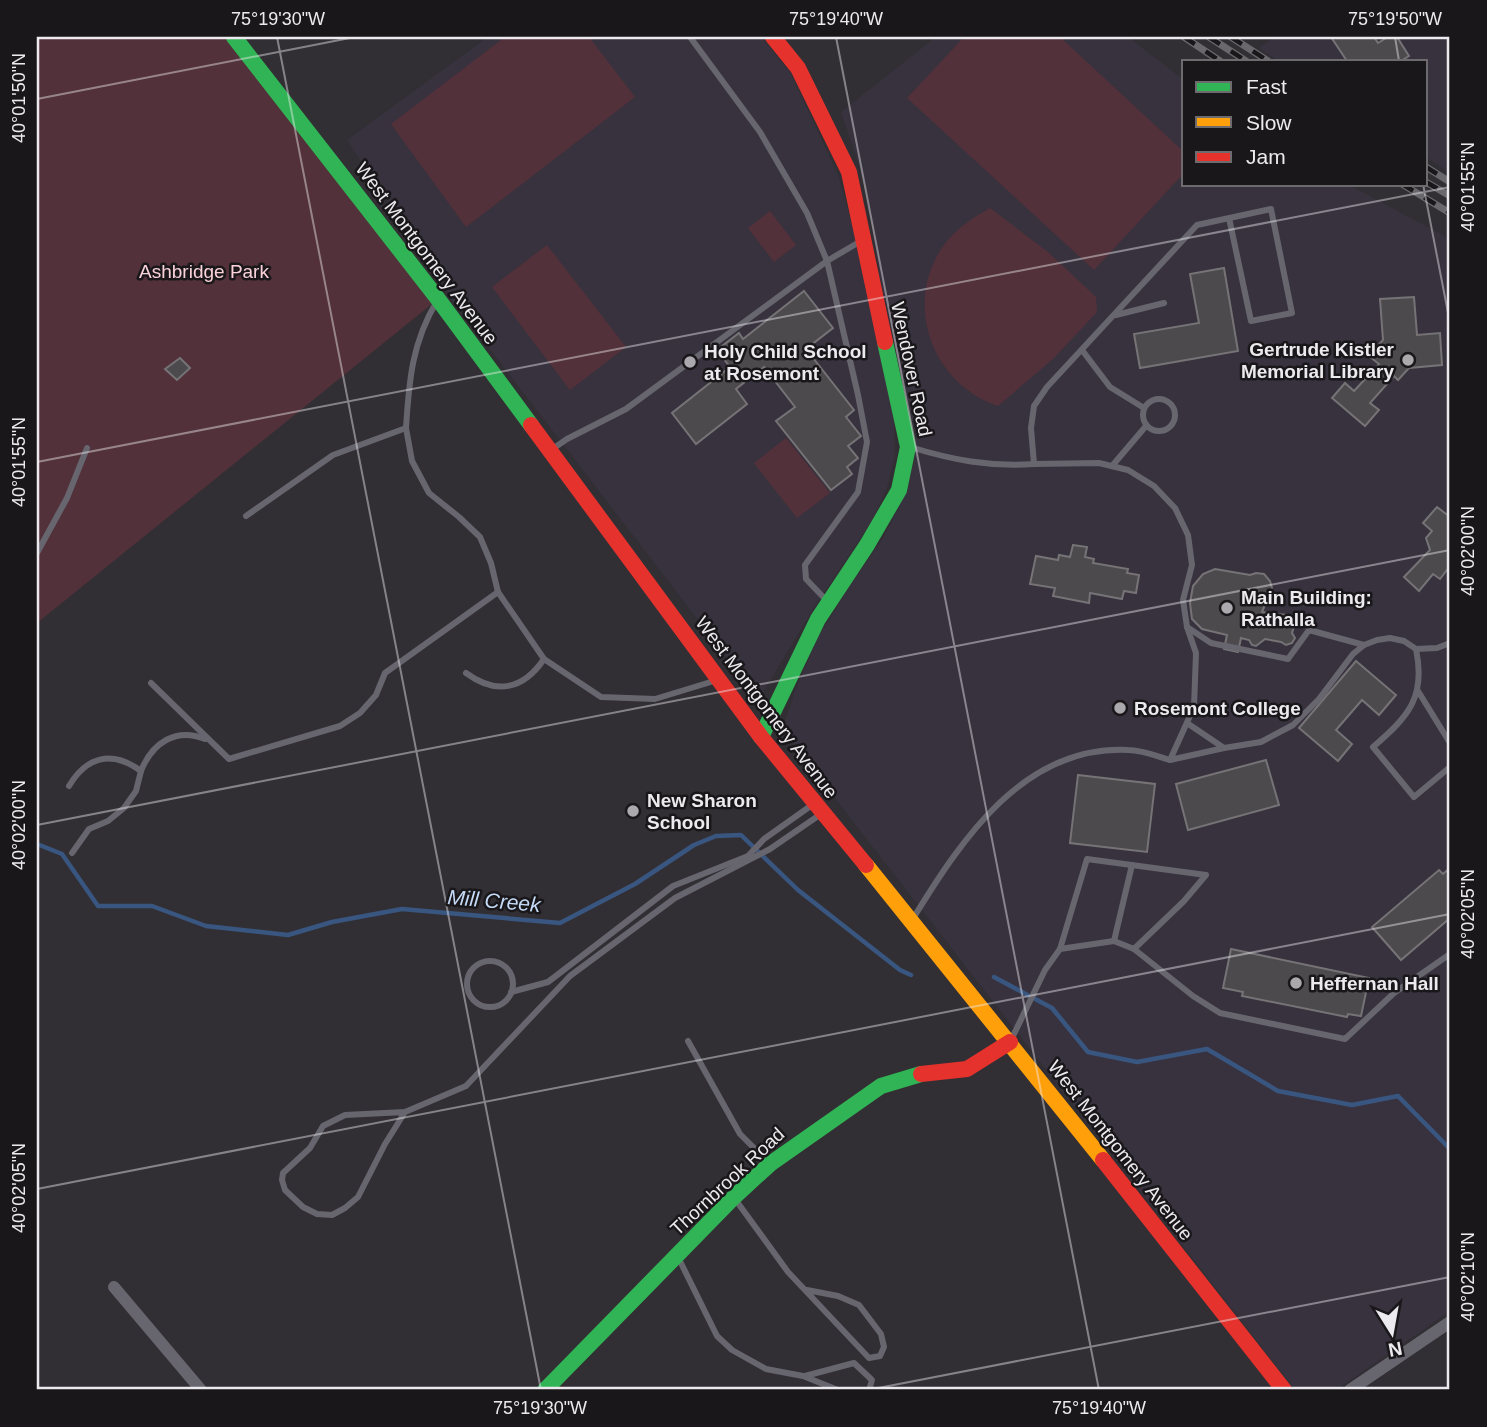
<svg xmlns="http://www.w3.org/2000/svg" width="1487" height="1427" font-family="Helvetica,sans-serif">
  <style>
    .built { fill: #38323e }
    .green { fill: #52313a }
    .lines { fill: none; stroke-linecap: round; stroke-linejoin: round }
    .stream { stroke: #395680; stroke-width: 4.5 }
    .building { fill: #4c4a4d; stroke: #767376; stroke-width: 2 }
    .lane { stroke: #67666f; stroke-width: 6 }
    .street { stroke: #67666f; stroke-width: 12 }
    .fast { stroke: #30b455; stroke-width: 16 }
    .slow { stroke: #ff9f0a; stroke-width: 16 }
    .jam { stroke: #e5322d; stroke-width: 16 }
    .rail-casing { stroke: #69686d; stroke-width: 7 }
    .rail { stroke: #19171a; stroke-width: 4.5; stroke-dasharray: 13; stroke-linecap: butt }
    .ticks { fill: none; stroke: #edeaef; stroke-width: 2; stroke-opacity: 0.45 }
    .poi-dot { fill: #aca9ae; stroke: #19171a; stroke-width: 2.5 }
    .labels { text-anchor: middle; stroke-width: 5; stroke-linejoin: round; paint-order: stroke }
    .street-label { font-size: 19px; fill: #edeaef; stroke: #19171a }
    .park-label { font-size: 19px; fill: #f9d1d9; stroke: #19171a }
    .poi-label { font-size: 19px; font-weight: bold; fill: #edeaef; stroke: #19171a; text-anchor: start }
    .water-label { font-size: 21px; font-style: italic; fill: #c5daf7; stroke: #19171a }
    .neatline { fill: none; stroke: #edeaef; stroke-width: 2.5 }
    .ticks-label { font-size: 18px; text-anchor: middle; fill: #edeaef }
  </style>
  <rect width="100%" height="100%" fill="#322f34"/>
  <!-- built -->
  <g class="built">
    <polygon points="488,37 761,37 791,74 838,175 852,224 894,418 895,455 887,488 872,521 813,609 759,699 456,305 347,140"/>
    <polygon points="936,37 1128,37 1184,80 1184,184 1347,184 1450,239 1450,1311 1336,1390 1295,1390 782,730 797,686 818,637 849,587 884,537 903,498 914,461 916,437 879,275 869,206 860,168 841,112"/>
    <polygon points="1275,37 1450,37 1450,173 1426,157 1426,61 1279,61 1259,48"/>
  </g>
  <!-- green -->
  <g class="green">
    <polygon points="37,37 234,37 438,299 37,623"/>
    <polygon points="505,37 589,37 635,97 466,227 391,124"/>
    <polygon points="964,37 1060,37 1184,152 1184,173 1094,270 907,98"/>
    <path d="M990 208 1049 253 1096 297 1097 312 1053 359 998 406C932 384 902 303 944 245 956 228 973 218 990 208Z"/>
    <polygon points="770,211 796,245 774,262 748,228"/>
    <polygon points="547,245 626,347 570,390 492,287"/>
    <polygon points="786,438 830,493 797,518 754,463"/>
  </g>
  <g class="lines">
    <!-- stream -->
    <g class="stream">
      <polyline points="37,844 62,854 98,906 152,906 206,926 288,935 332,922 402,909 560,923 635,884 694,845 716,836 741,835 798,890 900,970 911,975"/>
      <polyline points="994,977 1052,1008 1088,1052 1137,1062 1207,1049 1278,1091 1352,1105 1398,1096 1450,1149"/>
    </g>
  </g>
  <!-- building -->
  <g class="building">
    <polygon points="1331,37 1374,37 1378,43 1388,37 1397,37 1409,56 1401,61 1347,61"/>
    <polygon points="1224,268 1238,351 1140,368 1134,334 1199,323 1190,274"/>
    <polygon points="804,291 833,328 806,349 854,410 846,417 861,436 848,446 858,458 847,467 852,474 831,490 776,421 795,407 764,367 736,389 747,404 696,444 672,413 730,367 717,350 739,333 743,339"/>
    <polygon points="1414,297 1417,335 1440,333 1442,365 1409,368 1398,380 1394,376 1370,403 1379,410 1365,426 1332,398 1345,383 1354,391 1379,364 1369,356 1383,340 1380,299"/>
    <polygon points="180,358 190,368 177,380 165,369"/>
    <polygon points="1437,507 1450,517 1450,566 1440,579 1433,574 1419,591 1404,577 1430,550 1426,538 1432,531 1423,523"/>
    <polygon points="1073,545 1087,547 1085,557 1094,559 1093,563 1128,569 1127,573 1139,575 1136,593 1124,591 1122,599 1090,593 1089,603 1053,596 1055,588 1030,584 1036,556 1058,560 1059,555 1070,557"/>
    <polygon points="1215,569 1250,575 1256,573 1264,574 1270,581 1272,588 1262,612 1297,616 1292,633 1295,638 1292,643 1286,645 1281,642 1265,639 1256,646 1252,645 1249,640 1241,638 1238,652 1224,649 1227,635 1202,629 1192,619 1190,603 1193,586 1203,574"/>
    <polygon points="1356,661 1396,695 1379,715 1362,700 1336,730 1352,744 1338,761 1299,728"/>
    <polygon points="1266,760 1279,805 1188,830 1176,784"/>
    <polygon points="1078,775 1155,784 1147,852 1070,843"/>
    <polygon points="1450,868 1450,918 1401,960 1372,927 1439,870 1443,874"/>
    <polygon points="1231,949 1369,978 1361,1016 1348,1014 1347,1017 1242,996 1243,992 1223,988"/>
  </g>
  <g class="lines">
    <!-- lane -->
    <g class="lane">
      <polyline points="690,37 760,132 807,213 827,261 858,395 867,442 858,492 805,565 806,579 827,601"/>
      <polyline points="1116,315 1164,303"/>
      <polyline points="1082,350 1110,387 1144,408"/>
      <circle cx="1159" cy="415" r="16"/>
      <path d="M406 428C409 381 412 342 437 301"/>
      <path d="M910 447C953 460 988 467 1034 464L1031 428 1034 406 1047 387 1197 225 1271 209 1292 313 1251 321 1229 218"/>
      <polyline points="551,450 567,439 626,409 827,261 861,241"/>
      <polyline points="1034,464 1099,463 1128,470 1154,486 1175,508 1188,535 1192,565 1183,600 1187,627 1196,653 1194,707 1170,760 1224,748 1187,723"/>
      <polyline points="1112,466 1146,426"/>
      <polyline points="246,516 333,455 406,428 412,461 429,493 459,517 480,537 491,563 498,592 544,659 601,697 655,699 714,681"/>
      <polyline points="37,553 67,498 87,448"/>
      <polyline points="1187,627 1211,643 1288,659 1309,630 1364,645"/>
      <path d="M1416 649C1426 697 1409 716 1373 747L1414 797 1450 767"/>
      <path d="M466 673C496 695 523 690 544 659"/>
      <polyline points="151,683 229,759 340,726 360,713 376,695 385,673 498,592"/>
      <polyline points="1418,691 1450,743"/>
      <polyline points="1224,748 1261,742 1293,725 1319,699 1353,654 1364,645 1377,640 1390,638 1404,641 1416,649 1437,648 1450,643"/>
      <path d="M69 786C87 756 112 750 141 771 152 743 176 727 205 739"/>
      <polyline points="72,853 89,829 108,821 124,808 136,791 141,771"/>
      <path d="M914 917C962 839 1024 745 1128 750 1142 750 1157 756 1170 760"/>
      <polyline points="1114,941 1132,865"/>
      <polyline points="1060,949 1087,859 1206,875 1184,901 1134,949"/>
      <circle cx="490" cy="984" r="23"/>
      <polyline points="511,992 548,982 673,886 748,856 764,839 812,805"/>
      <polyline points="1012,1038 1045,970 1060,949 1114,941 1134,949 1193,996 1220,1013 1345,1039 1394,993 1450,954"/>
      <polyline points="688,1041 740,1134 769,1163"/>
      <polyline points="405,1112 385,1144 358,1197 345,1208 332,1215 317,1214 303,1207 285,1190 282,1180 283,1173 310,1148 323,1126 345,1115 405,1112 466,1086 570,976 675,898 770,849 821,814"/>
      <polyline points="735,1199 788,1272 869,1358 880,1356 884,1347 881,1334 859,1305 838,1296 807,1290"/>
      <polyline points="678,1257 717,1336 732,1350 766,1369 803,1376 838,1390"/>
      <polyline points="805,1376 854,1363 872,1380 869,1390"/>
    </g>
    <!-- street -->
    <g class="street">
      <polyline points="114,1287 201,1390"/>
      <polyline points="1350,1390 1450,1322"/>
    </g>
    <!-- fast -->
    <g class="fast">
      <polyline points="234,37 438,299 531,425"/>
      <polyline points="761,737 818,619 867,545 899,490 908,447 885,342"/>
      <polyline points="545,1390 734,1197 770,1164 881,1086 921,1074"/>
    </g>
    <!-- slow -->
    <polyline class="slow" points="866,865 1103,1160"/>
    <!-- jam -->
    <g class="jam">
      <polyline points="773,37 798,68 849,172 885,342"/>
      <polyline points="531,425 761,737 866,865"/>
      <polyline points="921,1074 967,1069 1010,1042"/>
      <polyline points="1103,1160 1284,1390"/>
    </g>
    <!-- rail casing -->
    <g class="rail-casing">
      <g id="rail">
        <polyline points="1184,37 1220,61"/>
        <polyline points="1209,37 1246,61"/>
        <polyline points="1231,37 1268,61"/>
        <polyline points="1426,167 1450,182"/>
        <polyline points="1426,182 1450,196"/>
        <polyline points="1402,184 1450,213"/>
      </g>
    </g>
    <!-- rail -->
    <use href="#rail" class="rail"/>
  </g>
  <!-- ticks -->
  <path class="ticks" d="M277 37 541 1390M836 37 1099 1390M1395 37 1399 61M37 99 355 37M1423 184 1450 323M37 462 1450 187M37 825 1450 550M37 1189 1450 914M868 1390 1450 1277"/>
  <!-- markers -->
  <g class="poi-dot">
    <circle cx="1408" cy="360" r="7"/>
    <circle cx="690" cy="362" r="7"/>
    <circle cx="1227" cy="608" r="7"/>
    <circle cx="1120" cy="708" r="7"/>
    <circle cx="633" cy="811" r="7"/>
    <circle cx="1296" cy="983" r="7"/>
  </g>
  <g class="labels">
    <!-- street labels -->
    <g class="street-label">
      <text transform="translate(427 253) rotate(53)" y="7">West Montgomery Avenue</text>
      <text transform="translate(912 369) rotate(78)" y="7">Wendover Road</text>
      <text transform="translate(767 707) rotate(53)" y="7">West Montgomery Avenue</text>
      <text transform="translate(1121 1150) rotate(52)" y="7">West Montgomery Avenue</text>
      <text transform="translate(727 1181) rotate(-43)" y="7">Thornbrook Road</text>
    </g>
    <!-- park labels -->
    <g class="park-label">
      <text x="204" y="278">Ashbridge Park</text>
    </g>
    <!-- poi labels -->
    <g class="poi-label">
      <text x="1394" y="356" text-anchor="end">Gertrude Kistler<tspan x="1394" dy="22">Memorial Library</tspan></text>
      <text x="704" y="358">Holy Child School<tspan x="704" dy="22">at Rosemont</tspan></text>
      <text x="1241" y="604">Main Building:<tspan x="1241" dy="22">Rathalla</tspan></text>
      <text x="1134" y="715">Rosemont College</text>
      <text x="647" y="807">New Sharon<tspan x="647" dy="22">School</tspan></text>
      <text x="1310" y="990">Heffernan Hall</text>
    </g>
    <!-- water labels -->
    <g class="water-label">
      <text transform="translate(494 901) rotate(5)" y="7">Mill Creek</text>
    </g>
  </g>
  <!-- border -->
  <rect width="1487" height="1427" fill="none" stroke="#19171a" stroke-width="77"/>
  <!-- legend -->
  <rect x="1182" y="60" width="245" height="126" fill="#19171a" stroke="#6e6b6f" stroke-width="2"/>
  <rect x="1196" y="82" width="35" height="10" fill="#30b455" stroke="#6e6b6f" stroke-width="2"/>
  <text x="1246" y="94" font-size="21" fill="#edeaef">Fast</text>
  <rect x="1196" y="117" width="35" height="10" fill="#ff9f0a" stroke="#6e6b6f" stroke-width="2"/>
  <text x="1246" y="130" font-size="21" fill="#edeaef">Slow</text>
  <rect x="1196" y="152" width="35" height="10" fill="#e5322d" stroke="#6e6b6f" stroke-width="2"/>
  <text x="1246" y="164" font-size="21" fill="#edeaef">Jam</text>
  <!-- north arrow -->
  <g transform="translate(1392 1333) rotate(169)" stroke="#19171a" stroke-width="5" paint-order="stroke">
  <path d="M0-5L12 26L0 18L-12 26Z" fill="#edeaef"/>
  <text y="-10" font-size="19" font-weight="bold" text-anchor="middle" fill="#edeaef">N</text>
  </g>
  <rect x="38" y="38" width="1410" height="1350" class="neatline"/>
  <g class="ticks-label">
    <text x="278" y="25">75°19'30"W</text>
    <text x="836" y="25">75°19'40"W</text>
    <text x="1395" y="25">75°19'50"W</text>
    <text transform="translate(19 98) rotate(-90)" y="6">40°01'50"N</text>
    <text transform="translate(1468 187) rotate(-90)" y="6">40°01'55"N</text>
    <text transform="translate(19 462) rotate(-90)" y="6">40°01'55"N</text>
    <text transform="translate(1468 551) rotate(-90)" y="6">40°02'00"N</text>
    <text transform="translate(19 825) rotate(-90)" y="6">40°02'00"N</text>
    <text transform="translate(1468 914) rotate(-90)" y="6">40°02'05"N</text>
    <text transform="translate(19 1188) rotate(-90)" y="6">40°02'05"N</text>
    <text transform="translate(1468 1277) rotate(-90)" y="6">40°02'10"N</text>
    <text x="540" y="1414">75°19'30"W</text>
    <text x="1099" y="1414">75°19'40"W</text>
  </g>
</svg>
